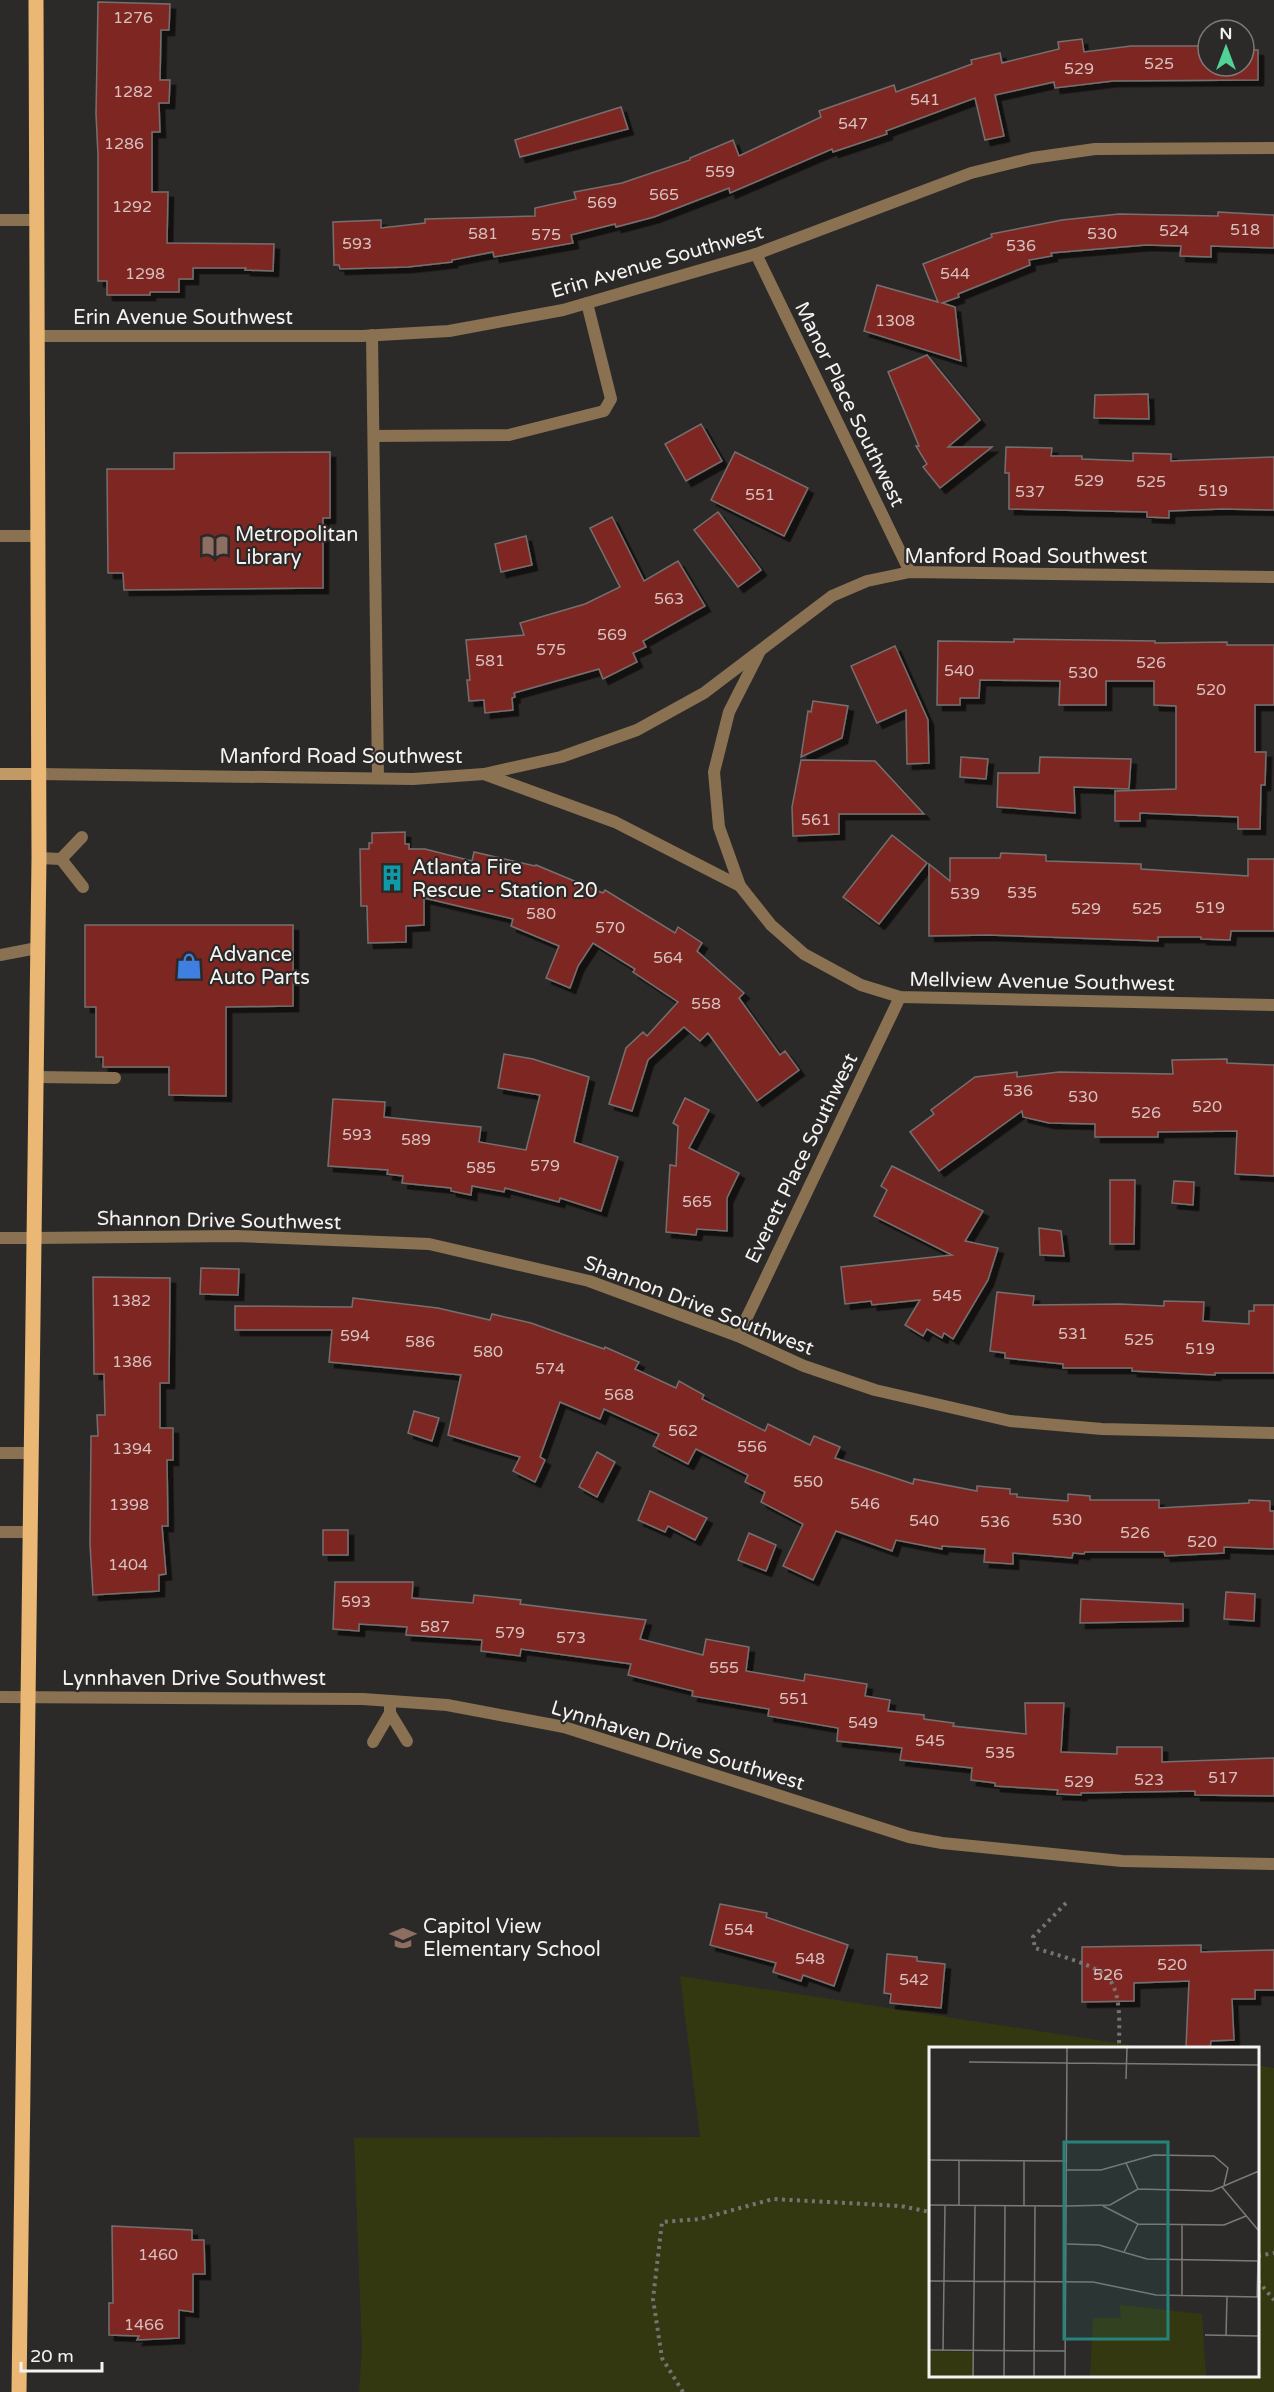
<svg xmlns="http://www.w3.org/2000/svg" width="1274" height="2392" font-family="'Varela Round',sans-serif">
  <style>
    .green { fill: #343811 }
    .building { fill: #7e2724; stroke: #74706f; stroke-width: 1.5; filter: url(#shadow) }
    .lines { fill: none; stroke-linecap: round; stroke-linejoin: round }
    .path { stroke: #767472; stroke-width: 4; stroke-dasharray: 3 4.5; stroke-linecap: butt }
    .lane { stroke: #897152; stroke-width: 12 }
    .street { stroke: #897152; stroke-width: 12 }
    .secondary { stroke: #c09965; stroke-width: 12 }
    .primary { stroke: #eab774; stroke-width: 15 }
    .labels { text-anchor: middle; stroke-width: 4.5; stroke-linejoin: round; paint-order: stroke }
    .number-label { font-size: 16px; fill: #d7c0be }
    .street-label { font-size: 20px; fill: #f5f3f2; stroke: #2c2a28 }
    .poi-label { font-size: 20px; fill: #f5f3f2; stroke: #2c2a28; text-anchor: start }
    .inset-road { fill: none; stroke: #7c7a79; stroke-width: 1.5 }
    .view { fill: #26827b; fill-opacity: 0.15; stroke: #26827b; stroke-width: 3 }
    .inset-edge { fill: none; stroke: #f5f3f2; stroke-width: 3 }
  </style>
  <defs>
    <filter id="shadow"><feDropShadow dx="5.5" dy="5.5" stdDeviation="0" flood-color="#0009"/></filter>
  </defs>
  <rect width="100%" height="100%" fill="#2c2a28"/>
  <!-- green -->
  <polygon class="green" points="680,1976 1149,2048 930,2048 930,2376 1258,2376 1258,2065 1274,2068 1274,2392 359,2392 362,2349 354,2138 700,2137"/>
  <!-- building -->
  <g class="building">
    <polygon points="98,2 170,4 169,30 161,30 160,80 170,80 169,103 159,103 160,132 152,132 152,192 168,192 167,243 274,244 273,271 245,270 246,268 193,268 193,279 179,279 179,292 150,292 150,295 107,295 107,281 98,281 98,155 96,114"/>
    <polygon points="1082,39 1084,52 1131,46 1208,46 1208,66 1244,66 1244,46 1250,46 1250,50 1258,50 1258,80 1113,81 1055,88 1054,82 995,95 1004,136 985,140 975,98 886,131 887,134 833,152 832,149 730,193 729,188 654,217 616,227 615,224 571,235 573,243 494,257 493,252 452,260 452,262 408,267 340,269 339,265 334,265 333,222 381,220 381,228 425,223 425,219 535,216 535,208 576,199 574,192 622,183 690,160 690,158 733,140 739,156 821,117 819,111 894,85 896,92 972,64 971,60 1000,53 1002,63 1059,49 1058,42"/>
    <polygon points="621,107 628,129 520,157 515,140"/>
    <polygon points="1218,212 1274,215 1274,248 1211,246 1211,257 1180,256 1181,246 1146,245 1051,253 1052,256 1029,260 1030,265 958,294 959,297 942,303 955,307 961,361 864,331 877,285 938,302 923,264 992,237 991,234 1062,220 1119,214 1218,216"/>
    <polygon points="927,355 980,420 948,447 992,447 940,488 923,467 927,464 916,446 919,446 888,372"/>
    <polygon points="1148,394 1149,419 1094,418 1095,395"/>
    <polygon points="701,424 722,461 686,481 665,444"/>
    <polygon points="1006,447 1052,448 1051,456 1082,456 1082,459 1133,461 1133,453 1171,454 1171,461 1274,457 1274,510 1222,509 1169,511 1169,518 1147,517 1147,512 1009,509 1009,473 1005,473"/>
    <polygon points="330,452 330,518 323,518 323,588 124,590 123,573 108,573 107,469 174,469 174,453"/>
    <polygon points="735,452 808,488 784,536 711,500"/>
    <polygon points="718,512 761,570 738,587 694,530"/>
    <polygon points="612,517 644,581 678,561 705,606 643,641 646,647 633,653 637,662 603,679 599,669 514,693 515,697 512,698 513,710 485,713 484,700 469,701 467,680 470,680 466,640 524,635 520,623 585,604 620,587 590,528"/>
    <polygon points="526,536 532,565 501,572 495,544"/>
    <polygon points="1014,639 1155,641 1155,643 1227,642 1227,645 1274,645 1274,705 1255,705 1255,752 1266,752 1265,785 1261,785 1260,829 1238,829 1238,817 1140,813 1140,821 1115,821 1115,791 1176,789 1176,706 1154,705 1154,681 1106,681 1106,705 1059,705 1060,681 980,680 979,698 960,698 960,705 937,705 938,641 1014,642"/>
    <polygon points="895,646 928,720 929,763 907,764 906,710 877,723 851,666"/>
    <polygon points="813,701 848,706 842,738 801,757 808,711 811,712"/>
    <polygon points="961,757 988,759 986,779 960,777"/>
    <polygon points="1040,757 1131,759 1129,789 1074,787 1075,813 997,807 998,773 1039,773"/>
    <polygon points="801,760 875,761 924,814 839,814 839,834 793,836 792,807"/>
    <polygon points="405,832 405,844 409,844 409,849 425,849 472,861 474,852 535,866 536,865 603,893 605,890 675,933 678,927 702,943 697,951 744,993 739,998 780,1055 785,1051 799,1070 757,1101 708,1033 700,1041 684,1027 648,1060 632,1111 609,1104 626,1048 643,1032 647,1036 678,1002 633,972 635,969 593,943 578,966 570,988 546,978 559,946 511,926 513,919 424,898 424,925 406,926 406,942 368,943 367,906 361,906 360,849 369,849 369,843 372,843 372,833"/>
    <polygon points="892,835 927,863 879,924 843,897"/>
    <polygon points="1001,853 1046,855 1046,861 1141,864 1141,869 1248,876 1248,859 1274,859 1274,931 1231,931 1230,940 1201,939 1201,937 1158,937 1158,941 988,935 929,936 929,864 950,881 950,858 1000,858"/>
    <polygon points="85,925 293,925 293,1006 226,1007 226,1096 169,1095 169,1067 103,1067 103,1057 96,1057 96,1007 85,1007"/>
    <polygon points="504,1054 533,1059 589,1077 574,1142 618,1157 601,1211 560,1198 559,1202 505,1188 504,1192 472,1186 471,1195 451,1191 451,1188 402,1183 403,1176 387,1174 388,1170 328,1166 333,1099 385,1102 384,1117 481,1127 479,1142 526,1150 540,1095 498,1088"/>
    <polygon points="1227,1059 1227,1063 1274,1065 1274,1176 1235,1174 1237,1131 1158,1132 1158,1137 1095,1137 1095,1124 1049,1123 1023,1117 1022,1111 939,1171 910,1132 934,1114 931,1110 975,1077 1017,1072 1017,1077 1059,1072 1173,1074 1172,1060"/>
    <polygon points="685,1098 709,1110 689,1148 739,1173 727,1198 727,1231 697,1229 696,1235 666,1232 670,1165 676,1166 678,1126 673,1123"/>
    <polygon points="892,1166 983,1211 965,1241 998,1248 988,1280 953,1339 944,1333 942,1338 927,1329 923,1336 905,1325 920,1300 872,1305 871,1301 845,1304 841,1267 952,1255 874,1216 887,1190 881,1186"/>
    <polygon points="1110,1180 1135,1180 1134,1244 1110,1244"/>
    <polygon points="1174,1181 1194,1182 1193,1205 1172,1203"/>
    <polygon points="1039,1228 1061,1231 1064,1256 1040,1255"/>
    <polygon points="201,1268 239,1269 238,1295 200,1294"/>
    <polygon points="93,1277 170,1278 169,1383 160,1383 160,1428 173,1428 173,1460 167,1460 168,1526 162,1526 166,1574 159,1575 159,1591 93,1595 90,1544 91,1436 98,1436 97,1415 105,1415 104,1374 94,1374"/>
    <polygon points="997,1292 1034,1296 1033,1305 1120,1304 1164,1306 1164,1301 1204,1302 1203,1321 1249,1324 1249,1311 1254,1311 1254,1305 1274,1305 1274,1373 1215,1373 1215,1375 1132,1371 1132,1368 1063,1368 1063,1364 1005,1358 1005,1353 990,1351"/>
    <polygon points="353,1298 438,1308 490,1320 492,1314 531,1323 604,1349 605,1347 639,1362 635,1369 676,1388 679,1381 704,1395 702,1399 765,1431 768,1424 810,1445 814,1436 840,1447 835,1458 913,1484 914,1479 977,1491 977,1486 1010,1489 1010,1494 1017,1494 1017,1497 1068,1501 1068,1494 1090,1496 1090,1500 1159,1500 1159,1508 1249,1503 1249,1500 1270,1501 1270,1511 1274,1511 1274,1549 1224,1547 1224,1553 1165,1556 1164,1552 1085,1552 1084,1554 1073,1553 1072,1558 1013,1553 1013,1564 984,1562 985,1549 942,1546 942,1549 896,1540 892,1551 836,1531 813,1580 783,1566 803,1524 761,1502 765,1492 745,1482 748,1475 696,1449 688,1464 653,1446 659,1434 604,1409 600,1419 560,1402 540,1457 545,1460 535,1482 513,1471 520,1457 448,1435 461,1375 329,1362 332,1330 235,1330 235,1306 352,1307"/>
    <polygon points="414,1411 439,1418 432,1441 408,1433"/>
    <polygon points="597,1452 615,1462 597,1497 579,1487"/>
    <polygon points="650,1491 707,1518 695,1540 668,1526 665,1532 638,1520"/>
    <rect x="323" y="1530" width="25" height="25"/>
    <polygon points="749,1533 776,1545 766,1571 738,1560"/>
    <polygon points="335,1582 413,1582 412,1598 473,1603 474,1595 521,1600 520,1604 646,1620 640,1639 703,1655 706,1639 749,1647 746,1671 804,1681 805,1674 867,1684 865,1696 890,1700 888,1711 924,1715 924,1719 954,1723 953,1726 1026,1734 1025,1703 1064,1703 1061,1752 1117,1754 1117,1747 1162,1747 1162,1762 1274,1758 1274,1796 1195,1795 1195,1791 1081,1793 1081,1795 1057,1794 1058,1790 995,1786 995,1783 971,1780 972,1768 900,1760 902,1748 837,1741 838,1728 768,1716 769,1709 692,1696 693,1691 628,1675 631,1664 521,1649 520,1656 481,1651 482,1640 406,1635 407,1627 359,1624 359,1631 333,1629"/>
    <polygon points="1226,1592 1255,1594 1254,1621 1224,1619"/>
    <polygon points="1081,1599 1183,1604 1183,1621 1080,1623"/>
    <polygon points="720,1904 767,1913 766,1917 848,1945 834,1986 803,1975 801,1981 773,1972 776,1963 710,1945"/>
    <polygon points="1201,1945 1201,1952 1274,1950 1274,1990 1255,1990 1255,1999 1232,1999 1234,2040 1211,2041 1210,2048 1186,2047 1189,1981 1134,1983 1134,2001 1082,2002 1082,1947"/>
    <polygon points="887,1954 917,1957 917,1961 945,1964 941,2008 890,2003 891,1994 884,1993"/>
    <polygon points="112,2226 192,2230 192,2240 204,2240 205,2274 193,2274 193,2312 179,2310 179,2338 137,2340 139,2336 109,2335 109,2303 113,2303"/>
  </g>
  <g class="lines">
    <!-- path -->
    <g class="path">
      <path d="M1066 1903 1033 1937 1035 1948C1053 1954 1098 1965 1109 1979 1122 1995 1119 2029 1119 2048"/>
      <polyline points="1258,2256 1274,2253"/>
      <polyline points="1258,2281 1274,2300"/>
      <polyline points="683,2392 662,2358 653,2299 662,2222 700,2219 773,2199 901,2206 930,2212"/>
    </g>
    <!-- lane -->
    <g class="lane">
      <polyline points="372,335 378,778"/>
      <polyline points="374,436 509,435 604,411 611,399 587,303"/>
      <polyline points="0,536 38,536"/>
      <polyline points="39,858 61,859 82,837"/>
      <polyline points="61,859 83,887"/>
      <polyline points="0,955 37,948"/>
      <polyline points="36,1077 115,1078"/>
      <polyline points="0,1238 35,1238"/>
      <polyline points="0,1453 32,1453"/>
      <polyline points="0,1532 31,1532"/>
      <polyline points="390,1713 407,1741"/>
      <polyline points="373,1742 390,1713 390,1701"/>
    </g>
    <!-- street -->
    <g class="street">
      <polyline points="0,220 36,220"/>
      <polyline points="756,254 910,572"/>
      <polyline points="36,336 362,336 449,331 563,310 756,254 971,173 1032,158 1095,149 1274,148"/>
      <polyline points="39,774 413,779 484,774 561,757 637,730 704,693 832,596 867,581 910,572 1274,577"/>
      <polyline points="484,774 615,822 740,886 771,925 804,954 861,985 900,997 1274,1005"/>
      <polyline points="740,886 719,827 714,772 729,712 759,653"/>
      <polyline points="35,1238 236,1236 429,1244 589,1281 738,1336 804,1366 875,1390 1010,1421 1102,1429 1274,1433"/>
      <polyline points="738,1336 900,997"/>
      <polyline points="0,1697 363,1699 447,1705 564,1727 909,1837 942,1843 1122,1861 1274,1864"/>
    </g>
    <!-- secondary -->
    <polyline class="secondary" points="0,774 39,774"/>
    <!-- primary -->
    <polyline class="primary" points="19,2392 39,858 36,0"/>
  </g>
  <!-- icons -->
  <defs>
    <g id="library-bare" transform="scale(2.07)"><path d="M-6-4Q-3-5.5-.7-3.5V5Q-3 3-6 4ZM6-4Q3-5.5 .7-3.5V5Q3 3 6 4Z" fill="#8d6e63" stroke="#2c2a28" stroke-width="2.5" paint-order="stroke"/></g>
    <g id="building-bare" transform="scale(2.07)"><path d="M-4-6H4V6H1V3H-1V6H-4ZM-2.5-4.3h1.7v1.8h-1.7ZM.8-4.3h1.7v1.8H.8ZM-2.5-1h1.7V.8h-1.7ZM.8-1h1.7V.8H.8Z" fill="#0f9aa8" stroke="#2c2a28" stroke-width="2.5" paint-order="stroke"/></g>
    <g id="shop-bare" transform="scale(2.07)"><path d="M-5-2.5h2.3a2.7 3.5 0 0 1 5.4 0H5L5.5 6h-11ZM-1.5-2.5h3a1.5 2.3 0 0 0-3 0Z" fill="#3f7fe0" stroke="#2c2a28" stroke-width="2.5" paint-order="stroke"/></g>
    <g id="school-bare" transform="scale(2.07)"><path d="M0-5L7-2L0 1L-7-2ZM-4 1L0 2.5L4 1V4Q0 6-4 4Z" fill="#8d6e63" stroke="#2c2a28" stroke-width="2.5" paint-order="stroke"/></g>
  </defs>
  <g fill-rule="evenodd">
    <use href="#library-bare" x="215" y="546"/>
    <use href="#building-bare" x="392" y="878"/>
    <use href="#shop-bare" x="189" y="966"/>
    <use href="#school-bare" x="403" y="1938"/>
  </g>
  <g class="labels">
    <!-- number labels -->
    <g class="number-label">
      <text x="133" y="23">1276</text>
      <text x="1159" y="69">525</text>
      <text x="1079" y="74">529</text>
      <text x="133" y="97">1282</text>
      <text x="925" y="105">541</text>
      <text x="853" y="129">547</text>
      <text x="124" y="149">1286</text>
      <text x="720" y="177">559</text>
      <text x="664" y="200">565</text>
      <text x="602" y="208">569</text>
      <text x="132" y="212">1292</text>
      <text x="1245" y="235">518</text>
      <text x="1174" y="236">524</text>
      <text x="483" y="239">581</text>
      <text x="1102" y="239">530</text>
      <text x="546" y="240">575</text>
      <text x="357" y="249">593</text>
      <text x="1021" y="251">536</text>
      <text x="145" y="279">1298</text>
      <text x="955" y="279">544</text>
      <text x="895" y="326">1308</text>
      <text x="1089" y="486">529</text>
      <text x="1151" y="487">525</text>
      <text x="1213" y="496">519</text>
      <text x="1030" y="497">537</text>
      <text x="760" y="500">551</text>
      <text x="669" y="604">563</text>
      <text x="612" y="640">569</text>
      <text x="551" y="655">575</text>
      <text x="490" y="666">581</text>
      <text x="1151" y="668">526</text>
      <text x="959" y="676">540</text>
      <text x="1083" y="678">530</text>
      <text x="1211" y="695">520</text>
      <text x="816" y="825">561</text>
      <text x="1022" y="898">535</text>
      <text x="965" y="899">539</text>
      <text x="1210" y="913">519</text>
      <text x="1086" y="914">529</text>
      <text x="1147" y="914">525</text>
      <text x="541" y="919">580</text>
      <text x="610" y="933">570</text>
      <text x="668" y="963">564</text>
      <text x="706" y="1009">558</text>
      <text x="1018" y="1096">536</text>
      <text x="1083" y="1102">530</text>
      <text x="1207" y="1112">520</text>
      <text x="1146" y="1118">526</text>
      <text x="357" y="1140">593</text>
      <text x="416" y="1145">589</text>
      <text x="545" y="1171">579</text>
      <text x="481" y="1173">585</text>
      <text x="697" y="1207">565</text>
      <text x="947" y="1301">545</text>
      <text x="131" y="1306">1382</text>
      <text x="1073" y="1339">531</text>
      <text x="355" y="1341">594</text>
      <text x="1139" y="1345">525</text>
      <text x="420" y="1347">586</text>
      <text x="1200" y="1354">519</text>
      <text x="488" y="1357">580</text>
      <text x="132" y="1367">1386</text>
      <text x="550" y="1374">574</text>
      <text x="619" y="1400">568</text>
      <text x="683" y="1436">562</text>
      <text x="752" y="1452">556</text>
      <text x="132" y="1454">1394</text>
      <text x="808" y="1487">550</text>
      <text x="865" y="1509">546</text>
      <text x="129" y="1510">1398</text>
      <text x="1067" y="1525">530</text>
      <text x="924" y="1526">540</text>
      <text x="995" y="1527">536</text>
      <text x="1135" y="1538">526</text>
      <text x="1202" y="1547">520</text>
      <text x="128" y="1570">1404</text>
      <text x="356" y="1607">593</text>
      <text x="435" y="1632">587</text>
      <text x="510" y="1638">579</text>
      <text x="571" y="1643">573</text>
      <text x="724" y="1673">555</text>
      <text x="794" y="1704">551</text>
      <text x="863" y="1728">549</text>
      <text x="930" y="1746">545</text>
      <text x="1000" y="1758">535</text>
      <text x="1223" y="1783">517</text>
      <text x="1149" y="1785">523</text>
      <text x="1079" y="1787">529</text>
      <text x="739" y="1935">554</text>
      <text x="810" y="1964">548</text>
      <text x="1172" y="1970">520</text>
      <text x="1108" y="1980">526</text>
      <text x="914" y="1985">542</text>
      <text x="158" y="2260">1460</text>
      <text x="144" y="2330">1466</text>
    </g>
    <!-- street labels -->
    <g class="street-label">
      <text transform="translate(657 261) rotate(-16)" y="7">Erin Avenue Southwest</text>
      <text x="183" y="324">Erin Avenue Southwest</text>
      <text transform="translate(850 404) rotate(64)" y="7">Manor Place Southwest</text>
      <text x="1026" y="563">Manford Road Southwest</text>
      <text x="341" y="763">Manford Road Southwest</text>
      <text transform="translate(1042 981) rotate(1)" y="7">Mellview Avenue Southwest</text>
      <text transform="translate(801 1158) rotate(-64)" y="7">Everett Place Southwest</text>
      <text transform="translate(219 1220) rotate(1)" y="7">Shannon Drive Southwest</text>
      <text transform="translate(699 1305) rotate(21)" y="7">Shannon Drive Southwest</text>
      <text x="194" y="1685">Lynnhaven Drive Southwest</text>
      <text transform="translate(678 1745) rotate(17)" y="7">Lynnhaven Drive Southwest</text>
    </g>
    <!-- poi labels -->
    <g class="poi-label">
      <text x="235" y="541">Metropolitan<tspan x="235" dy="23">Library</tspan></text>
      <text x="412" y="874">Atlanta Fire<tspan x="412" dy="23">Rescue - Station 20</tspan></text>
      <text x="209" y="961">Advance<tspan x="209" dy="23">Auto Parts</tspan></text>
      <text x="423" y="1933">Capitol View<tspan x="423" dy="23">Elementary School</tspan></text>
    </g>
  </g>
  <!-- overview -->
  <g transform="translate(929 2047)">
    <rect width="330" height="330" fill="#2c2a28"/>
    <path d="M191 258 273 267 277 329H161L164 271H192ZM0 304 45 305V329H0Z" fill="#343811"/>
    <path class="inset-road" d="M40 15 138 16M138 16 330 18M197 32 198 1M0 113 138 114M95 113V159M197 116 209 142M138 123H172L225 108 285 109 299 121 295 138M293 140 330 184M0 158 138 159M30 159V113M138 159 181 158 209 142 283 144 330 124M174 159 209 177 295 178 317 169M138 197 170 198 218 212 330 214M195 205 209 177M0 234 164 235 227 248 330 250M253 249V178M328 250 329 215M276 288 330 289M297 289 298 249M0 303 136 304M14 303 16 159M44 329 46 159M75 329 76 159M105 329 106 159M136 329 138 1"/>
    <path class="view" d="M135 95H239V292H135Z"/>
    <rect width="330" height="330" class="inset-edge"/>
  </g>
  <!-- north arrow -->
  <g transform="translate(1226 48)"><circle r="28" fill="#2c2a28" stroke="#7c7a79" stroke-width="1.5"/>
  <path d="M0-4.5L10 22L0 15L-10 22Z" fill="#51d397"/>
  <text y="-9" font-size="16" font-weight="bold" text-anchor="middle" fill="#f5f3f2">N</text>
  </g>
  <!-- scale -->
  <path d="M21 2362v9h81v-9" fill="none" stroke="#f5f3f2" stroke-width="3"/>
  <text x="30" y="2362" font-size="18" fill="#f5f3f2" stroke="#2c2a28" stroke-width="4.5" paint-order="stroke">20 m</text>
</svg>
